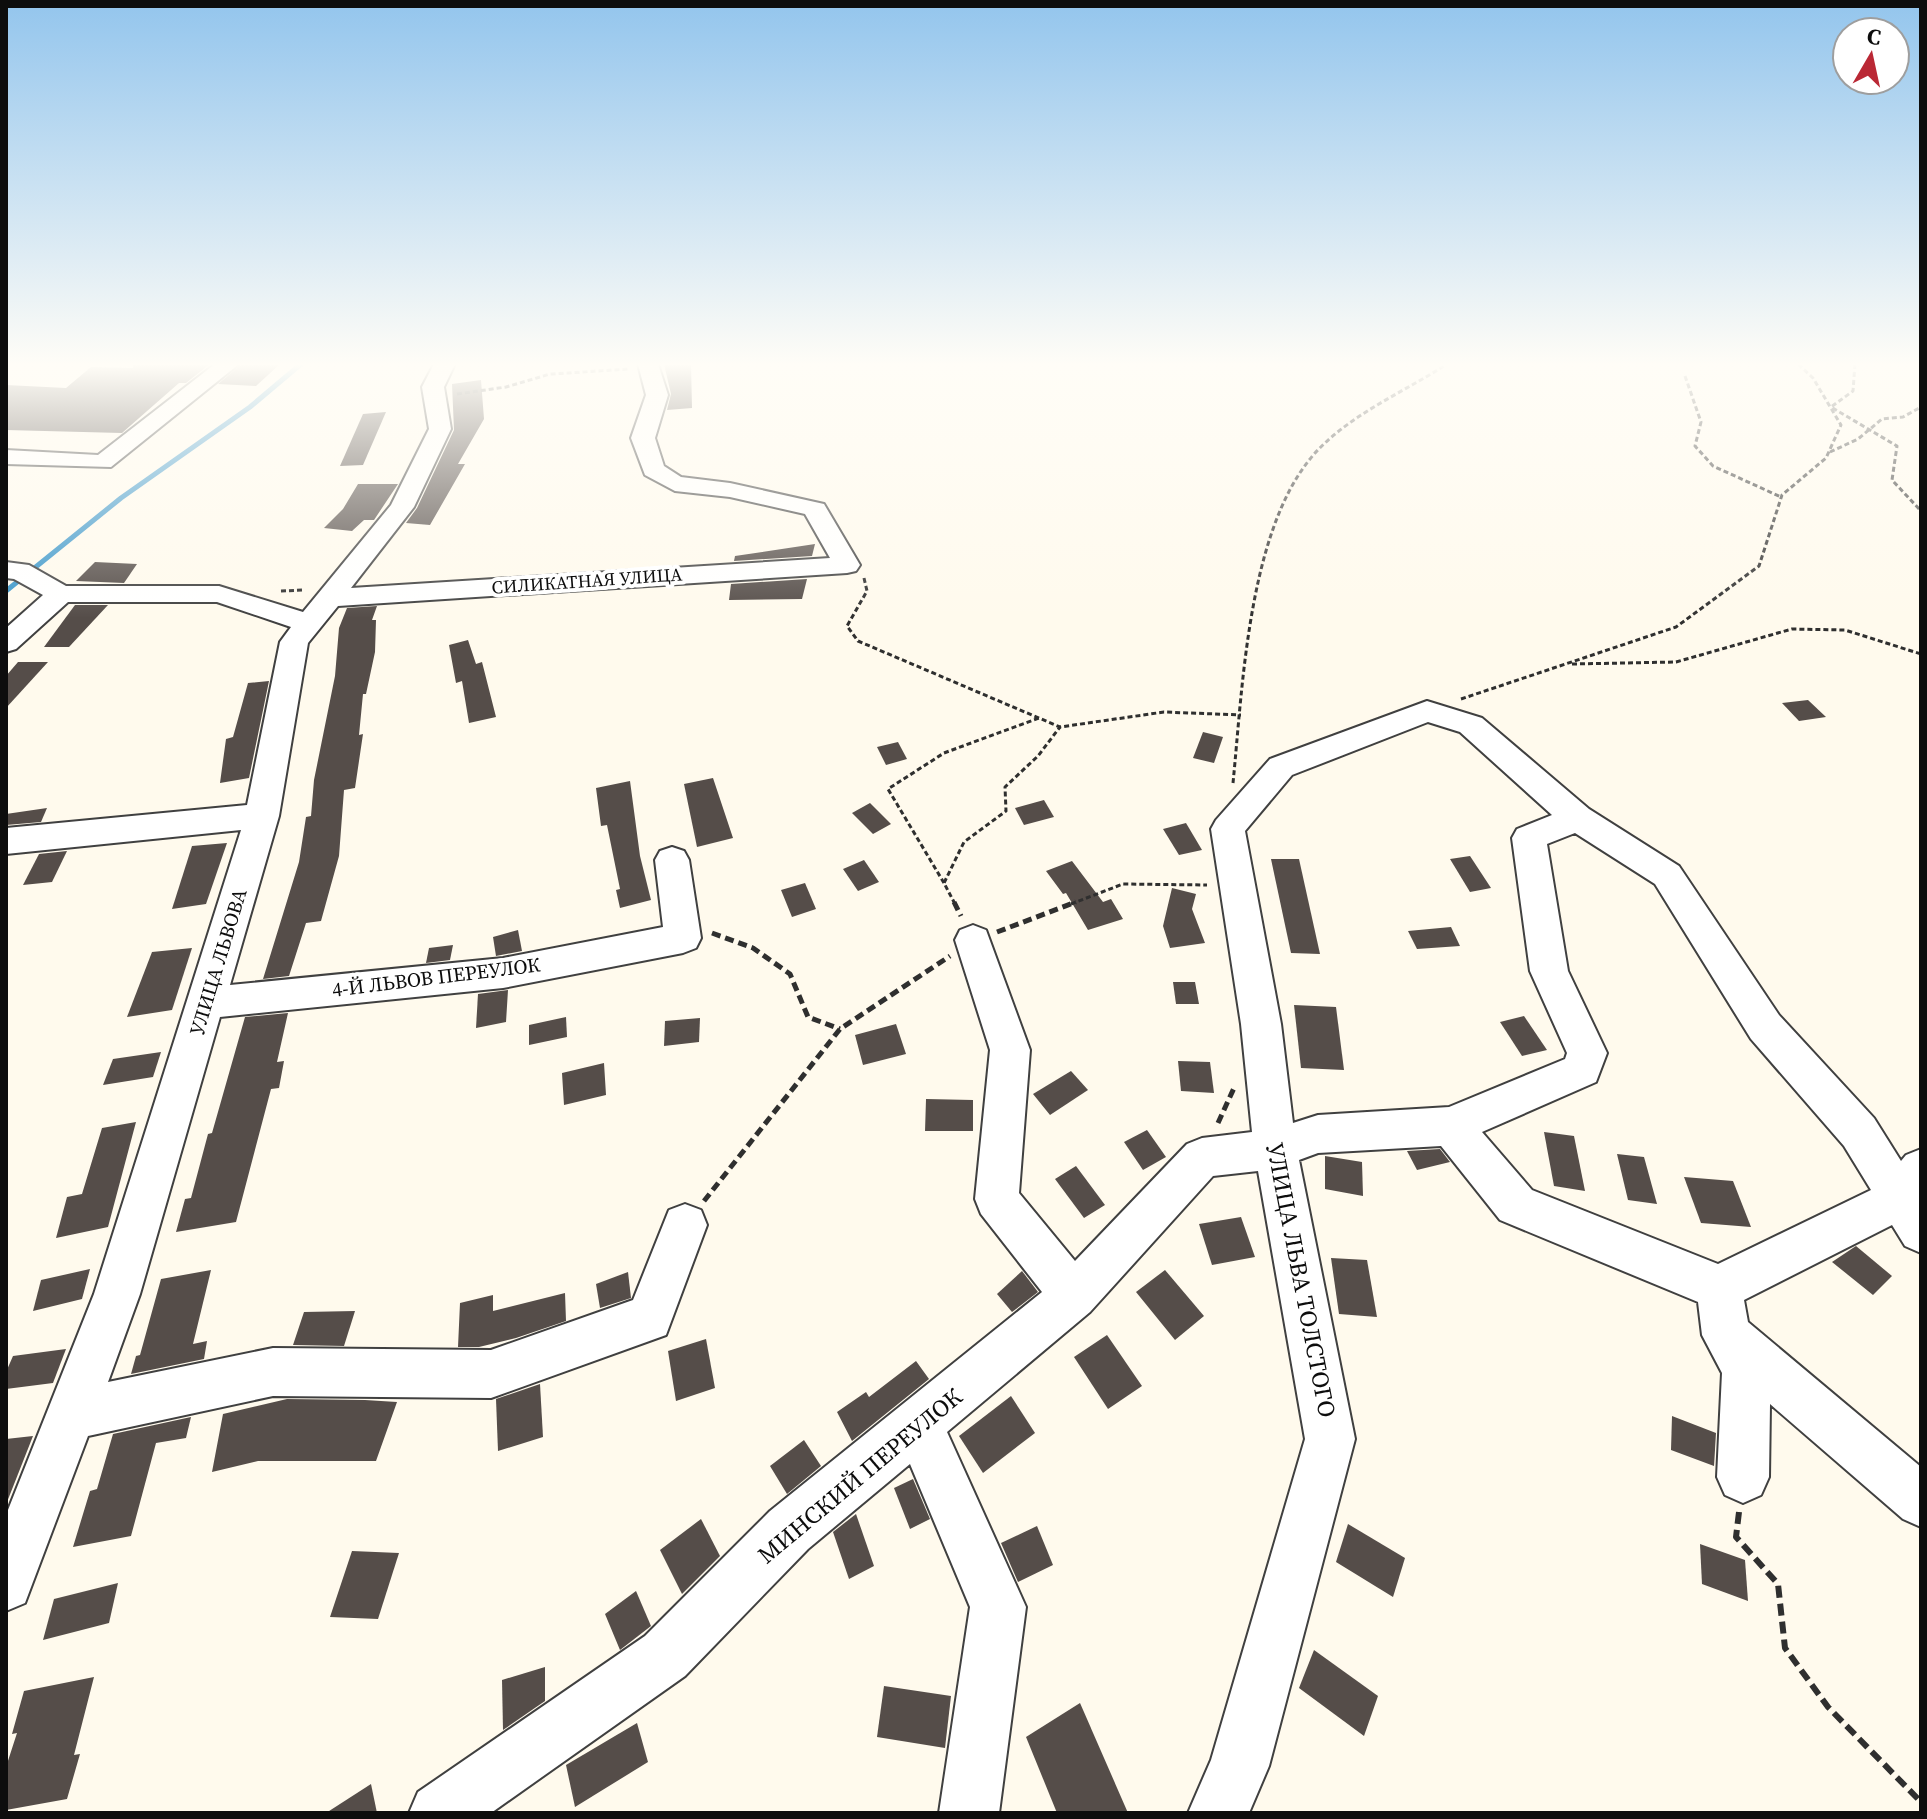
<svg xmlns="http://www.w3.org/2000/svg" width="1927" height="1819" font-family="'Source Serif 4',serif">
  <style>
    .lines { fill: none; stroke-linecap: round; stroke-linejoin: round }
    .stream { stroke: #3c97ca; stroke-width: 5 }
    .building { fill: #554d49 }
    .minor-casing { stroke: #404040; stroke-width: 4 }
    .path-far2 { stroke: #2f2f2f; stroke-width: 3; stroke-dasharray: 5 3; stroke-linecap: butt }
    .path-far1 { stroke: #2f2f2f; stroke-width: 5; stroke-dasharray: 9 5; stroke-linecap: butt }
    .path { stroke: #2f2f2f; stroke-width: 6; stroke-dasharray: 12 6; stroke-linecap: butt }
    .minor { fill: #fff; fill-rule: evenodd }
    .labels { text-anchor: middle; stroke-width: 8; stroke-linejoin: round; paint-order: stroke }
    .far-street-label { font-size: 18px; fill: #0d0d0d; stroke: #fff }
    .street-label { font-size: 20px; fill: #0d0d0d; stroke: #fff }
    .near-street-label { font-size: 24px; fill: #0d0d0d; stroke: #fff }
  </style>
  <rect width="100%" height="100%" fill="#fffaed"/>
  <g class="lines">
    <!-- stream -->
    <polyline class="stream" points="6,591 121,498 250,407 301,364"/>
  </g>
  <!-- building -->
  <g class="building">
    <polygon points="133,364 210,364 186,383 179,383 122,433 6,430 6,385 66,388 91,367 133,368"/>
    <polygon points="242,364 280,364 256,386 218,384"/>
    <polygon points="664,364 691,364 692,408 667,410 671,394"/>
    <polygon points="481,380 484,419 458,464 465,464 430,525 406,523 417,508 454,430 452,384"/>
    <polygon points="386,412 363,465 340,466 363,414"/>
    <polygon points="358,484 398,484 374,520 364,520 352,531 324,528 343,509"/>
    <polygon points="815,544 812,556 734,561 735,556"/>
    <polygon points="95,562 137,564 124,583 76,581"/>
    <polygon points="807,579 802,599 729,600 731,584"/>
    <polygon points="75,605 108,605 69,647 44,647"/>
    <polygon points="377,606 372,620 376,620 375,652 366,694 363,694 359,735 363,734 355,788 344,790 339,856 321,921 306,923 289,976 263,979 299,862 306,817 311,816 314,780 335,676 339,628 347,608"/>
    <polygon points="468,640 476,664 482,662 496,717 469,723 462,681 456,683 449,645"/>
    <polygon points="18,662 48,662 6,708 6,676"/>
    <polygon points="269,681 249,778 220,783 226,739 233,737 248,683"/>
    <polygon points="1808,700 1826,717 1799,721 1782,703"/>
    <polygon points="1203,732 1223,737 1214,763 1193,758"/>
    <polygon points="898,742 907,759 886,765 877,747"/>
    <polygon points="713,778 733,838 697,847 684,784"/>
    <polygon points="630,781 640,856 651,900 620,908 616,890 620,889 607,825 601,826 596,788"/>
    <polygon points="1044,800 1054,817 1024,825 1015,808"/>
    <polygon points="870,803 891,824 873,834 852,813"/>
    <polygon points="47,808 41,822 6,825 6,814"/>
    <polygon points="1186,823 1202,850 1179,855 1163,829"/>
    <polygon points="227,843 206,904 172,909 192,846"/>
    <polygon points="67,851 52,882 23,885 39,854"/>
    <polygon points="1470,856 1491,888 1470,892 1450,859"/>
    <polygon points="1271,859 1299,859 1320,954 1291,953"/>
    <polygon points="864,860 879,882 858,891 843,869"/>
    <polygon points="1072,861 1103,902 1111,899 1123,919 1088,930 1066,893 1063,894 1046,871"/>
    <polygon points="805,883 816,909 792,917 781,890"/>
    <polygon points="1172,888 1196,894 1192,909 1205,943 1170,948 1163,926"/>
    <polygon points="1451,927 1460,946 1417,949 1408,931"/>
    <polygon points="518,930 522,951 496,956 493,937"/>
    <polygon points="453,945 450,960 426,963 429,948"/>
    <polygon points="192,948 172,1010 127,1017 152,952"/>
    <polygon points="1173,982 1195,982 1199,1004 1176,1004"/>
    <polygon points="508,990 506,1022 476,1028 478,994"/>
    <polygon points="1294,1005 1336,1007 1344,1070 1301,1068"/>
    <polygon points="288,1013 277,1062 284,1061 279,1088 271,1089 236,1222 176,1232 185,1199 191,1198 208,1134 212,1133 245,1017"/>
    <polygon points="1524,1016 1547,1050 1522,1056 1500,1022"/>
    <polygon points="566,1017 567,1037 529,1045 529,1025"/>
    <polygon points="700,1018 699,1042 664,1046 665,1021"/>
    <polygon points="896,1024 906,1054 863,1065 855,1035"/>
    <polygon points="161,1052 153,1077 103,1085 113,1059"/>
    <polygon points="1178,1061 1210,1062 1214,1093 1181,1091"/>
    <polygon points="604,1063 606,1095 564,1105 562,1073"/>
    <polygon points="1071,1071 1088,1090 1050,1115 1033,1094"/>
    <polygon points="926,1099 973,1100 973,1131 925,1131"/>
    <polygon points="136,1122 108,1227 56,1238 67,1197 82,1194 102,1128"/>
    <polygon points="1147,1130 1166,1157 1143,1170 1124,1142"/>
    <polygon points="1544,1132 1574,1136 1585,1191 1554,1186"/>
    <polygon points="1440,1149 1450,1162 1417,1170 1407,1151"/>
    <polygon points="1617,1154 1644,1157 1657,1204 1628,1200"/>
    <polygon points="1325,1156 1362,1162 1363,1196 1325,1189"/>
    <polygon points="1076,1166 1105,1205 1084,1218 1055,1179"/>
    <polygon points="1684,1177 1733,1181 1751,1227 1701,1223"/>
    <polygon points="1241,1217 1255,1257 1212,1265 1199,1224"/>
    <polygon points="1856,1246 1892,1276 1873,1295 1832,1262"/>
    <polygon points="1331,1258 1367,1260 1377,1317 1339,1314"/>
    <polygon points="90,1269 82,1299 33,1311 41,1280"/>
    <polygon points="211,1270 193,1344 207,1341 204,1359 131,1374 136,1356 140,1355 161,1279"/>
    <polygon points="1165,1270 1204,1316 1175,1340 1136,1292"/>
    <polygon points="1022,1271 1038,1292 1012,1312 997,1294"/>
    <polygon points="628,1272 631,1298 600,1308 596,1284"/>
    <polygon points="565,1293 566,1321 516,1338 479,1347 458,1347 460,1303 493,1295 493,1311"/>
    <polygon points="355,1311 344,1346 293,1345 304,1312"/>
    <polygon points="1107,1335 1142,1386 1108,1409 1074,1357"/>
    <polygon points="706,1339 715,1388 676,1401 668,1351"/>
    <polygon points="66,1349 53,1383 6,1389 6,1372 13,1356"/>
    <polygon points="916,1361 929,1379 852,1441 837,1412 866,1392 869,1397"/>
    <polygon points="540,1384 543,1437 498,1451 496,1399"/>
    <polygon points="1011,1396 1035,1433 983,1473 959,1436"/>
    <polygon points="287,1399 365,1400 397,1402 376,1461 258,1461 212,1472 223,1414"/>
    <polygon points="1672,1416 1716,1433 1714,1466 1671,1450"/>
    <polygon points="191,1417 186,1438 156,1443 131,1536 73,1547 90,1491 97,1489 113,1434"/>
    <polygon points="33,1436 7,1502 6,1502 6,1439"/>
    <polygon points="804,1440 821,1466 787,1494 770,1466"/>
    <polygon points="913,1479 930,1519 910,1529 894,1488"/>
    <polygon points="856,1514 874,1566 849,1579 833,1532"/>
    <polygon points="701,1519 720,1556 682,1594 660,1550"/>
    <polygon points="1348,1524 1405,1558 1393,1597 1336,1562"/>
    <polygon points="1037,1526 1053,1565 1018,1582 1001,1543"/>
    <polygon points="1700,1544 1745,1560 1748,1601 1702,1584"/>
    <polygon points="352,1551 399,1553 378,1619 330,1617"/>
    <polygon points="118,1583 109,1623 43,1640 54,1599"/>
    <polygon points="636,1591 651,1626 620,1650 605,1614"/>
    <polygon points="1314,1650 1378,1696 1364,1736 1299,1688"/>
    <polygon points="545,1667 545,1701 503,1730 502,1680"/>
    <polygon points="94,1677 74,1755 80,1754 67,1799 6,1810 6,1767 17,1733 12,1734 24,1691"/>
    <polygon points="884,1686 951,1696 945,1748 877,1737"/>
    <polygon points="1080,1703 1128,1813 1057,1813 1026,1737"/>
    <polygon points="637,1723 648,1762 575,1807 566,1765"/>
    <polygon points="371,1784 377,1813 326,1813"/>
  </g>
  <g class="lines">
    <!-- minor casing -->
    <g class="minor-casing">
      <g id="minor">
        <polygon points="215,364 239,364 111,467 6,464 6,450 98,455"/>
        <polygon points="434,364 455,364 444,387 451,429 414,507 351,588 830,558 805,514 730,497 675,491 645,475 631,438 646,395 638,364 658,364 668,395 655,438 664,466 681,477 730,483 824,504 860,565 856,571 847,573 338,606 308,643 279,816 230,985 503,958 663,927 655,860 660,851 672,847 684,851 689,860 701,938 696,948 683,953 503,988 220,1017 140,1294 108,1382 273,1348 491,1350 633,1300 669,1210 685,1204 701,1210 707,1225 666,1335 491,1398 273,1396 88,1436 25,1603 6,1611 6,1515 94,1294 241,830 6,854 6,828 247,805 280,642 291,627 217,602 68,602 16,649 6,652 6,628 43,595 14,579 6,578 6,562 29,565 66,586 219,586 303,612 391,505 429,429 422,387"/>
        <path d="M1427 701 1482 718 1589 809 1679 866 1779 1015 1874 1118 1901 1161 1906 1155 1921 1149V1253L1905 1246 1892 1225 1744 1300 1748 1322 1921 1467V1527L1903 1519 1770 1404 1769 1477 1761 1495 1743 1503 1725 1495 1717 1477 1722 1373 1702 1335 1698 1302 1500 1220 1441 1146 1318 1153 1299 1160 1355 1439 1269 1766 1249 1813H1188L1211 1760 1305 1439 1258 1171 1213 1176 1090 1312 947 1432 1026 1607 999 1813H939L970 1607 910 1464 808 1549 685 1676 491 1813H409L418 1792 645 1636 770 1511 1042 1292 981 1214 975 1199 990 1050 955 940 960 930 973 925 986 930 1030 1050 1019 1193 1075 1261 1187 1144 1202 1138 1252 1132 1241 1024 1211 829 1216 820 1270 759ZM1428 722 1460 732 1552 815 1517 829 1512 838 1530 971 1567 1053 1565 1059 1449 1107 1318 1115 1293 1123 1281 1024 1245 831 1292 775ZM1575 833 1655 884 1751 1039 1844 1146 1871 1190 1718 1264 1532 1190 1482 1132 1596 1082 1607 1053 1568 971 1547 844Z"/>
      </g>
    </g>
    <!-- path-far2 -->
    <g class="path-far2">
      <polyline points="1855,364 1853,391 1831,407 1897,446 1892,480 1921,511"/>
      <polyline points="1685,376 1701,422 1695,446 1713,466 1781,497"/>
      <polyline points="457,394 506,387 550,374 629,369"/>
      <polyline points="1830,452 1858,439 1882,419 1903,417 1921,407"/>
      <polyline points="864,578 867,591 847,626 858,641 1060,727 1164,712 1241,715"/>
      <polyline points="281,591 304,590"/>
      <polyline points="1572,664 1676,662 1792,629 1845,630 1921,654"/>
      <polyline points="1461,699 1676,627 1759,566 1782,495 1826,458 1841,425 1813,378 1798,364"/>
      <path d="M1233 783C1243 685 1248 513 1325 443 1360 410 1407 390 1447 364"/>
      <polyline points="944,883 888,789 944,753 1039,718"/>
      <polyline points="955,904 944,883 964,842 1006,811 1005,787 1038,756 1060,727"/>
      <polyline points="1071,904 1123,884 1207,885"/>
    </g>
    <!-- path-far1 -->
    <g class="path-far1">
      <polyline points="954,902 961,916"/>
      <polyline points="997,932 1076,902"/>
      <polyline points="712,933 753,948 790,974 808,1017 840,1029"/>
      <polyline points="1218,1123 1234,1088"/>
      <polyline points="704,1201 840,1029 950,956"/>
    </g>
    <!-- path -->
    <polyline class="path" points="1739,1512 1736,1537 1778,1584 1785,1648 1828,1707 1921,1802"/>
    <!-- minor -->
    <use href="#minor" class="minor"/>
  </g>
  <!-- sky -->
  <linearGradient id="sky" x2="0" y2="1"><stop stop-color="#93c5ed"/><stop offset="0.59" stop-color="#fffdf7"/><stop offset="1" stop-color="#fffdf7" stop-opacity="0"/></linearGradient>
  <rect width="1927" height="618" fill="url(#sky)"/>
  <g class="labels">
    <!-- far-street labels -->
    <g class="far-street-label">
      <text transform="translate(587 581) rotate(-4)" y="6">СИЛИКАТНАЯ УЛИЦА</text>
    </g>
    <!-- street labels -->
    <g class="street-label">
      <text transform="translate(218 962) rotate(-73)" y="7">УЛИЦА ЛЬВОВА</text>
      <text transform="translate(436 977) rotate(-7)" y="7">4-Й ЛЬВОВ ПЕРЕУЛОК</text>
    </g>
    <!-- near-street labels -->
    <g class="near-street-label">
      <text transform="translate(1301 1280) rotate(79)" y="8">УЛИЦА ЛЬВА ТОЛСТОГО</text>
      <text transform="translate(860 1476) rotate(-40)" y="8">МИНСКИЙ ПЕРЕУЛОК</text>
    </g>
  </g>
  <!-- border -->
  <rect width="1927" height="1819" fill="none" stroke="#0d0d0d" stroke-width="16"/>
  <!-- north arrow -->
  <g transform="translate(1871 56) rotate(9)"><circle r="38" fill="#ffffff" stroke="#9e9e9e" stroke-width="2"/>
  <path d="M0-6L14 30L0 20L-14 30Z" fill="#ba2835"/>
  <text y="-12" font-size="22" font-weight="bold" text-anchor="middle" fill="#0d0d0d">С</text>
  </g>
</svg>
